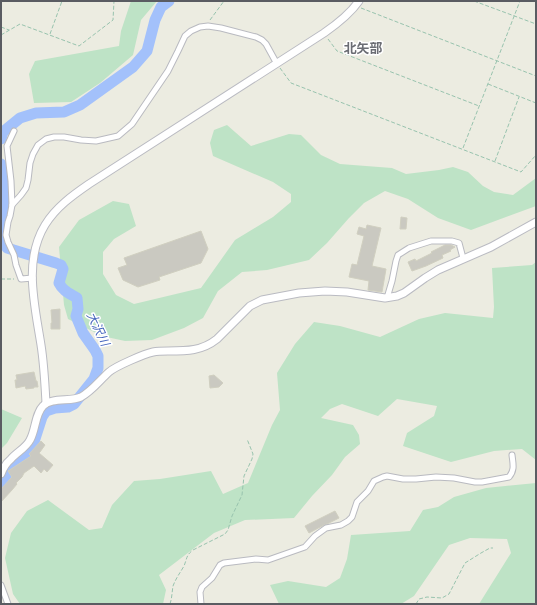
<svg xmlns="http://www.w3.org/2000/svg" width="537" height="605" font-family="'Space Grotesk','Noto Sans JP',sans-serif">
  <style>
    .green { fill: #bee3c6 }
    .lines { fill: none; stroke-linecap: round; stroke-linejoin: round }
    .river { stroke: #a3c1fb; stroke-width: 11 }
    .building { fill: #cac9c1; stroke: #d0cfc0 }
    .street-casing { stroke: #b9bac0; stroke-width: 7 }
    .secondary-casing { stroke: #babbc2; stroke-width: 9 }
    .path { stroke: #98c3ae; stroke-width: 1; stroke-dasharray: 4 2; stroke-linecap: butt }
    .street { stroke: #fff; stroke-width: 5 }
    .secondary { stroke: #fff; stroke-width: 7 }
    .labels { text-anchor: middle; stroke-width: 3; stroke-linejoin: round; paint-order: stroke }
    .water-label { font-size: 12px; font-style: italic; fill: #4767bd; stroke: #fff }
    .quarter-label { font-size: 13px; font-weight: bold; fill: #6b6d74; stroke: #fff }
  </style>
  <rect width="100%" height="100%" fill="#ecece1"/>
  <!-- green -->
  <g class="green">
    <polygon points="131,1 157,1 141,20 133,55 100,83 71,102 34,103 29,74 35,61 119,46 121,31"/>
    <polygon points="227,125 251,146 289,134 301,135 321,155 340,164 392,168 406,174 439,170 453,167 468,172 483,186 494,192 513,195 536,178 536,206 471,230 438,218 408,199 385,191 364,203 349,218 327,243 309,260 267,270 242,272 218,291 203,318 184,328 152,340 125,341 102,336 68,319 64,305 59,247 79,220 113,201 129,204 136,226 114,239 103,252 103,274 116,295 134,304 201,288 235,240 273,217 291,202 291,194 273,182 213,156 210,143 214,130"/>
    <polygon points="536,262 536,460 522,449 494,451 451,462 403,446 407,433 434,416 437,406 397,399 378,416 342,404 330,409 321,418 353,425 359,435 360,444 345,457 332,475 312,496 294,518 245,520 214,533 159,575 166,590 163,604 20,604 13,594 5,558 11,533 27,511 48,500 89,530 102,528 112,505 134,481 160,479 211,471 223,494 248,483 272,425 280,410 277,373 295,344 314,322 340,326 380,337 419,319 445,313 493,318 494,307 492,268 532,265"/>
    <polygon points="1,409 22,418 7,443 1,449"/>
    <polygon points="536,483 536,604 479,604 511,553 507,539 470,538 449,545 414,596 401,604 279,604 270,585 288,581 326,587 340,578 347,559 351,535 410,531 423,510 438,507 454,497 486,488"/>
  </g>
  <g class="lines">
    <!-- river -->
    <g class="river">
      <polyline points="1,139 3,132 20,118 36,113 64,112 80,105 133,67 147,51 155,20 161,7 169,1"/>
      <path d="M1 164 4 180V226L2 236 4 243 7 248 56 263 61 265 63 269 59 283C63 291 69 293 77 298L78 309 76 316 83 333 95 350 98 356V368L94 379 74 404 68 407 55 408 46 411 42 417 32 448 28 454 16 461 10 468 1 486"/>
    </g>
  </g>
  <!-- building -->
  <g class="building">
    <polygon points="401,217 407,218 406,229 400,229"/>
    <polygon points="367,225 381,228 372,266 386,269 382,292 368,290 369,281 349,277 352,264 357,265 364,236 357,234 359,227 366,229"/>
    <polygon points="201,231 208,249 201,263 159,277 160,280 138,287 123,280 118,268 127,265 124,258"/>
    <polygon points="445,245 451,245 455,247 450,250 451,251 442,255 443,258 426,266 412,271 408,262 415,259 416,261 432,253 431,252"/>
    <polygon points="60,309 60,329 51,329 51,323 52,323 51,310"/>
    <polygon points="34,372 36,381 37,381 38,387 34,387 34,388 26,389 25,386 16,388 15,380 17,380 16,375"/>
    <polygon points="214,375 223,383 219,387 210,388 209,376"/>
    <polygon points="41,441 45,445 40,452 39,453 53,465 47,472 44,469 41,473 34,466 24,473 22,477 16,483 17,484 12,490 1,502 1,489 12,477 8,471 31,456 29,454"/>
    <polygon points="335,511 339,518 329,523 324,525 309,533 305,526"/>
  </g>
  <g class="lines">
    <!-- street casing -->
    <g class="street-casing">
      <g id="street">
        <polyline points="14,131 7,146 11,181 12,205 10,216 8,222 6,235 8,242 14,255 16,265 21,279 33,278"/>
        <polyline points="12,205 21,195 26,188 28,180 30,163 33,154 38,145 46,139 54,137 64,137 81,140 96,141 118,136 132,124 168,71 178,51 185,36 191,31 200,27 208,26 221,28 256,37 262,40 266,44 277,64"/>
        <polyline points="387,298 392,281 396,261 398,255 409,248 431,241 452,241 459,243 463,258"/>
        <polyline points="1,585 8,604"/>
        <path d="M201 604 200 592 202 587 212 578 220 565 224 563 256 559 268 560 305 547 315 536 326 528 341 525 348 521 352 517 357 502 368 491 374 481 383 477 387 476 403 479H416L436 477 454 478 475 482H482L509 477C515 470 513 464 512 455"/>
      </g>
    </g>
    <!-- secondary casing -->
    <g class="secondary-casing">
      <g id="secondary">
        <path d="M46 403C45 384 44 364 41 345 35 306 23 261 45 225 56 207 73 195 89 184L324 33C337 24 350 14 359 1"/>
        <path d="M1 474C3 468 6 463 11 459 17 452 26 448 30 440 36 429 35 414 43 406 51 397 71 402 81 397 92 391 100 380 109 372 116 366 144 354 153 352 158 351 163 351 168 351 187 351 202 351 217 339L250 306 262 300 299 293 325 291 347 292 385 298 397 296 404 293 425 278 438 270 491 247 536 222"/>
      </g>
    </g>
    <!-- path -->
    <g class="path">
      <polyline points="474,1 536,24"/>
      <polyline points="361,8 536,76"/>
      <polyline points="210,20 224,1"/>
      <polyline points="1,27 9,30"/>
      <polyline points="50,34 62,1"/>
      <polyline points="1,35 20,24 79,46 113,20 114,1"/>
      <polyline points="328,39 337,51 479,106"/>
      <polyline points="280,68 291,83 521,172 536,155"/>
      <polyline points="488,84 536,103"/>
      <polyline points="463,148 520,1"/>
      <polyline points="495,161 519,97"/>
      <polyline points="1,279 14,279"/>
      <path d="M170 604C172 598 172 592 173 586 176 578 180 573 184 566 187 559 186 555 193 550L225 534 228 530 232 516 242 495 244 476 252 459 253 454 247 439"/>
      <polyline points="416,604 419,599 427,597 442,598 449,594 465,563 481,553 490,548 493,548"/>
    </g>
    <!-- street -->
    <use href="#street" class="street"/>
    <!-- secondary -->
    <use href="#secondary" class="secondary"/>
  </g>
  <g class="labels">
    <!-- water labels -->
    <g class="water-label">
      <text transform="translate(98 329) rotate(64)" y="4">大沢川</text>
    </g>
    <!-- quarter labels -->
    <g class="quarter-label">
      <text x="363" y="53">北矢部</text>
    </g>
  </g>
  <!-- border -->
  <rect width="537" height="605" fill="none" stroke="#5a5c62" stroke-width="4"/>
</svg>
